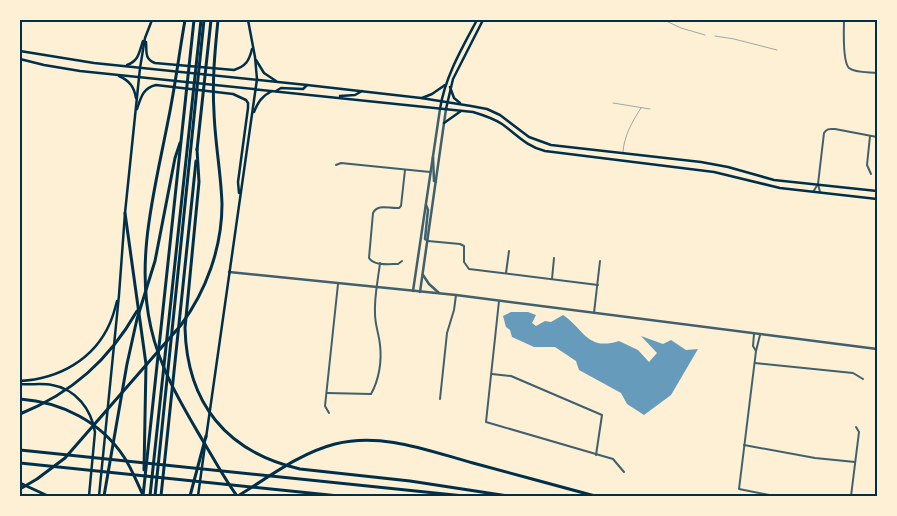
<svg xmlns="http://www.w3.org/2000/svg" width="897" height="516" font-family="Figtree,sans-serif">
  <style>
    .water { fill: #669bbc }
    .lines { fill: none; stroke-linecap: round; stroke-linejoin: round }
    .service { stroke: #3f606c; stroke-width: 0.5 }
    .minor { stroke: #3f606c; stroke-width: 2 }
    .tertiary { stroke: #3f606c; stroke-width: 2.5 }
    .secondary { stroke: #003049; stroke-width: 2.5 }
    .motorway { stroke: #003049; stroke-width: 3 }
    .neatline { fill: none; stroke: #003049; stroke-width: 2 }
  </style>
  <rect width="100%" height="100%" fill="#fdf0d5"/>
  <!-- water -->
  <path class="water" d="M511 312H528L536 315 532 323 536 326 545 321 551 322 563 315C585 330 587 351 619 341L638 350 649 362 657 353 641 336 663 344 671 340 686 350 698 349 671 395 644 415 627 404 621 393 579 370 576 361 555 347H534L512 337 510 330 506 327 503 316Z"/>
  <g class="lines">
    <!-- service -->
    <g class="service">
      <polyline points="664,20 681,28 705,35"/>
      <polyline points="715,36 734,39 777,50"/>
      <polyline points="613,103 650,109"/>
      <path d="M623 152C624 136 632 122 641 108"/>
    </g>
    <!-- minor -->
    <g class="minor">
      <path d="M844 20C844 30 842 61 849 68 855 73 869 72 877 73"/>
      <polyline points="870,136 867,165 871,174"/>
      <polyline points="336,165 341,163 430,172"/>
      <polyline points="813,192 818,184"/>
      <path d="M820 192 818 184 824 133C827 128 830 129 835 129L877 137"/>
      <polyline points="20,207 20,213"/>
      <polyline points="428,241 460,244 464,246 464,262 469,269 598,285"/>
      <path d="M402 261 398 264C389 264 374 266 369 258L373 213C378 203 389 209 399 208L401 206 405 170"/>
      <polyline points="506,273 509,251"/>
      <polyline points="552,279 554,258"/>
      <polyline points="499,301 486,422 613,459 624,472"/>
      <polyline points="594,313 600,261"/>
      <polyline points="754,334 753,346 756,351"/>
      <polyline points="760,335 756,351 739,489 774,496"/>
      <polyline points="755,363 853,373 863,379"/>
      <polyline points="492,374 511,376 602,415 596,455"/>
      <path d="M327 393 371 394C379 380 382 361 380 345 379 334 375 325 375 314 374 297 378 280 380 263"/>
      <polyline points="440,399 447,333 454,310 456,295"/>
      <polyline points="329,413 325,406 338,284"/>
      <polyline points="744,445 815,458 855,462"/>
      <polyline points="851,496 859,432 856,427"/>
    </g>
    <!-- tertiary -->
    <g class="tertiary">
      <polyline points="433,157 434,181 436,182"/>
      <polyline points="426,205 428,210 425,239 428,241"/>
      <polyline points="229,272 456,295 877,349"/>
      <polyline points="423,275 429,284 439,293"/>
      <polyline points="413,291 440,109"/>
      <polyline points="420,292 446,109"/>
    </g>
    <!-- secondary -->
    <g class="secondary">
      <path d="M146 42C147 51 144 59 155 63L234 70C246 66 249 61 252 49"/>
      <polyline points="20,51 94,63 307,85 421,98 471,106 487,109 500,115 529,137 551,145 701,162 728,167 774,180 877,191"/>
      <path d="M20 59 44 65 80 71 473 112C483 115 493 118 502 124 516 134 527 147 545 151L714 172 780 188 877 199"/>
      <polyline points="256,60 264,73 276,81"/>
      <path d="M127 65C139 61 139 52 143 41"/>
      <path d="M119 76C130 81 134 87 136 98"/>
      <polyline points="450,87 454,98 460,103"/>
      <polyline points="276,91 281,88 303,89 307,85"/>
      <polyline points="340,96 355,95 362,91"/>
      <polyline points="422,98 432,94 445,85"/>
      <path d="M137 109C141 97 143 88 156 85L233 94 246 100 248 103V108L238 182 239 193"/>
      <path d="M440 109C445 77 462 48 477 20"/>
      <polyline points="446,109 453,79 483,20"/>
      <path d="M254 112C258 102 262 96 272 91"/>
      <polyline points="444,123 461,111"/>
      <path d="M20 381C58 379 94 360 110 323 113 316 115 309 117 301"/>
      <path d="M20 384C31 385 42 383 52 385 76 389 91 409 95 432L89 496"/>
      <polyline points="206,438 257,79 255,57 248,20"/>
      <polyline points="99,496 119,295 125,213 140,68 145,38 152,20"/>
      <polyline points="198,496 205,445"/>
    </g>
    <!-- motorway -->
    <g class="motorway">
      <path d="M185 20C179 54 175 88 168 121 155 189 135 259 151 328 160 369 182 405 203 441 214 459 224 478 237 496"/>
      <path d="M197 149 199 182 185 328C187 403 226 452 300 469L410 481 508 496"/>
      <polyline points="197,150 211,20"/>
      <polyline points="125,213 146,364 144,470"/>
      <path d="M20 399C62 402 101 422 124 457 132 469 137 483 143 495"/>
      <path d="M20 414C72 393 109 360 137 311"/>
      <polyline points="20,450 464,496"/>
      <polyline points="20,463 339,496"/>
      <polyline points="20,483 48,496"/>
      <path d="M20 489 37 479 65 458 181 325C206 291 222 248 222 204 221 173 215 143 214 112 212 81 215 50 218 20"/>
      <polyline points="104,496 127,364 137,319 155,261 175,158 180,143"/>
      <polyline points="143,496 194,20"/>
      <polyline points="150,496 201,20"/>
      <polyline points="155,496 204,20"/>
      <polyline points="161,496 196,161"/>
      <polyline points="190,496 206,436"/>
      <path d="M238 496C269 477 300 453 335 444 382 432 429 451 473 463 514 474 554 485 595 496"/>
    </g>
  </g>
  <!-- border -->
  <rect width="897" height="516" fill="none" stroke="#fdf0d5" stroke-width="42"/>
  <rect x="21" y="21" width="855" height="474" class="neatline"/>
</svg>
